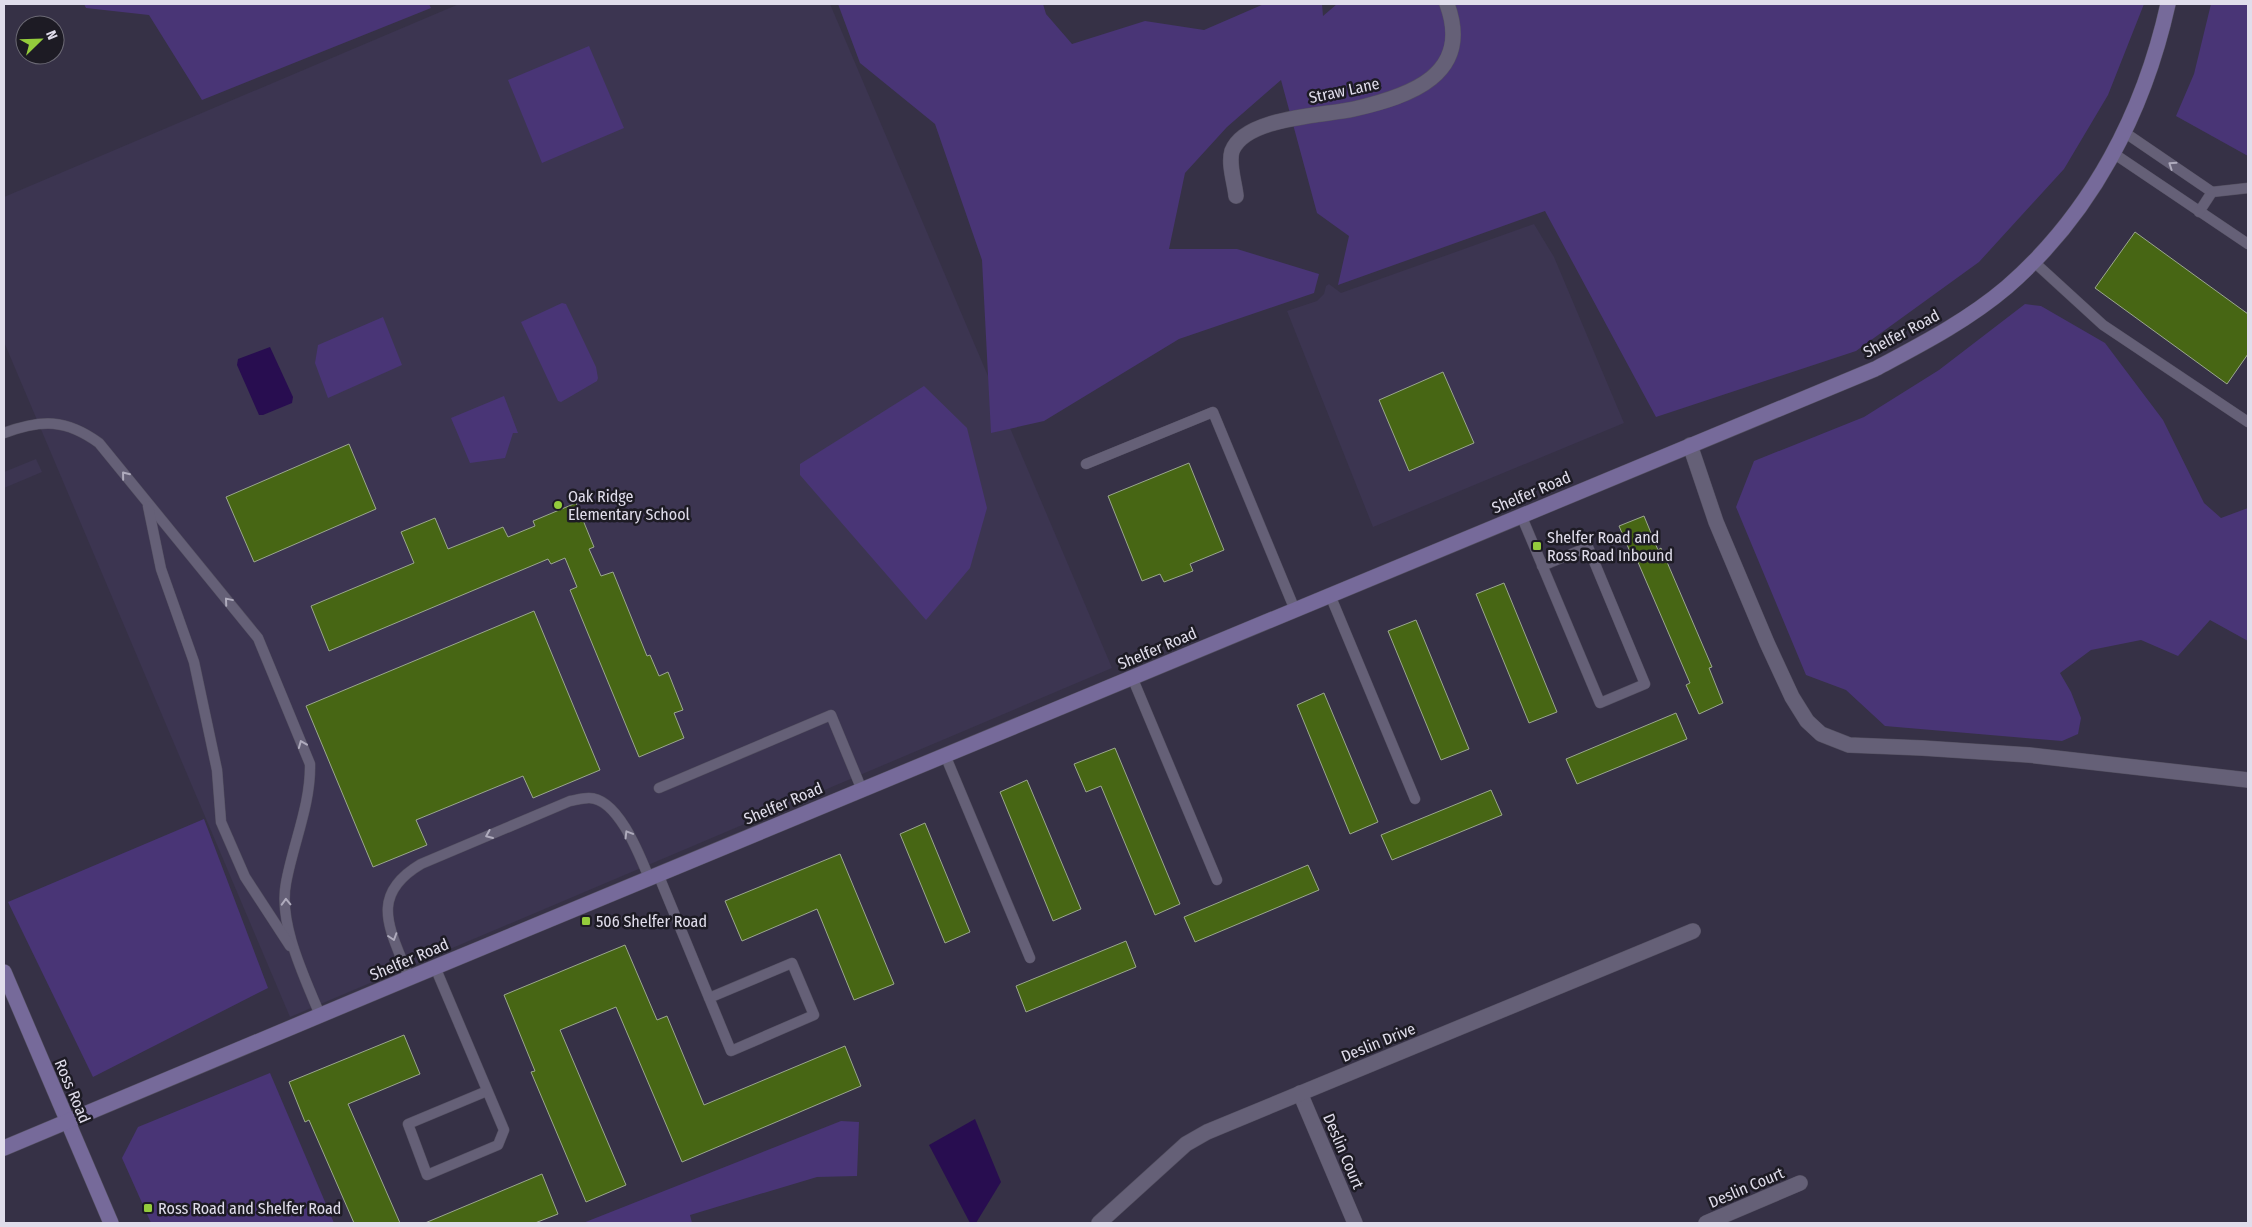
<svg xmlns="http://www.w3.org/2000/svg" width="2252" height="1227" font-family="'Fira Sans Condensed',sans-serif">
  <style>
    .built { fill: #3c3551 }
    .green { fill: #493576 }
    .water { fill: #280d50 }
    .building { fill: #476614; stroke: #9ba78f }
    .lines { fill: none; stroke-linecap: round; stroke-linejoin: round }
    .lane-casing { stroke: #545061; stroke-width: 11 }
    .street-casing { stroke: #545061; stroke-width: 16 }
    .secondary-casing { stroke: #545061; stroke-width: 16 }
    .lane { stroke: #656077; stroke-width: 10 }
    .street { stroke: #656077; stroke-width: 15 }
    .secondary { stroke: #766a9a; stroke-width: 15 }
    .oneway { stroke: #afabbd }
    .poi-dot { fill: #94cc3c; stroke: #1d1b24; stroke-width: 2 }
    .labels { text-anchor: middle; stroke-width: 5; stroke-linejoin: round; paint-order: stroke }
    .street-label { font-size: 16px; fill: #e0ddeb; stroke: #1d1b24 }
    .poi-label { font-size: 16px; fill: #e0ddeb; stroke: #1d1b24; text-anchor: start }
  </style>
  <rect width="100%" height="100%" fill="#363146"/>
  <!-- built -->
  <g class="built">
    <polygon points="459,4 830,4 1112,668 290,1017 4,342 4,197"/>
    <polygon points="1534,224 1554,257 1624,423 1373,527 1287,311 1317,301 1324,294 1326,286 1329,284 1341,293"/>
    <polygon points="36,459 42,472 4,488 4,472"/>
  </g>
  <!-- green -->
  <g class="green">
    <polygon points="84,4 429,4 431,8 202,100 149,15 86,8"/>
    <polygon points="838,4 1043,4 1046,14 1072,44 1145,21 1204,30 1264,4 1322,4 1323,16 1337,4 2144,4 2108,95 2064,169 1979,262 1856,351 1656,417 1545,211 1338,285 1349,236 1317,213 1281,80 1227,127 1185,173 1169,249 1237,249 1319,274 1314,293 1179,339 1044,421 991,433 982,260 935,124 860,63"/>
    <polygon points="2211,4 2248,4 2248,156 2176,116 2194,74"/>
    <polygon points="589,46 624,128 542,163 508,80"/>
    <polygon points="562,303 566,304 596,367 598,378 597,381 561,402 558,401 521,322"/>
    <polygon points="2025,304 2041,306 2105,343 2163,420 2204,503 2221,518 2248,508 2248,641 2210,620 2178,656 2141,640 2091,650 2060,673 2071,692 2081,718 2078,734 2062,741 1885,726 1846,690 1806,675 1736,507 1754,461 1864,417 1939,370"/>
    <polygon points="383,317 402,365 328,398 315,363 318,345"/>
    <polygon points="924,386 967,428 987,508 970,568 926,620 800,475 800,464"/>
    <polygon points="504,396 518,433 513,433 505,458 470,463 451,418"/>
    <polygon points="204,819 268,988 93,1077 8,902"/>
    <polygon points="270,1073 334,1223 151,1223 122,1158 138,1127"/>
    <polygon points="841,1121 859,1122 857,1176 817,1177 690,1215 692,1223 583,1223"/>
  </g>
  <!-- water -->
  <g class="water">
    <polygon points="270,347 293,397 292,403 263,415 259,415 237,365 238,359"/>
    <polygon points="975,1119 1001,1182 976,1223 970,1223 929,1145"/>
  </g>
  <!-- building -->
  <g class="building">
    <polygon points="2135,232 2248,314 2248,354 2227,384 2095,288"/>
    <polygon points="1443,372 1474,443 1409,471 1379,400"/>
    <polygon points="349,444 376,509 254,562 226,497"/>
    <polygon points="1189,463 1224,550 1190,564 1193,571 1164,582 1160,574 1142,581 1108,496"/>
    <polygon points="576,503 594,547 589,549 601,576 613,572 647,656 650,655 659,676 668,672 683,710 674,713 684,738 639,757 570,590 577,587 565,558 551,564 548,559 329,651 311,606 414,563 401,532 435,518 448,549 503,527 508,537 535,526 533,521"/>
    <polygon points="1644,516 1658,550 1661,548 1712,667 1709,668 1723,703 1699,714 1686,685 1690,683 1634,553 1631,554 1619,526"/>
    <polygon points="1504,583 1557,712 1529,723 1476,594"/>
    <polygon points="534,611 600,770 533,798 523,776 416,820 427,845 373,867 306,706"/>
    <polygon points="1416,620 1469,749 1441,760 1388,631"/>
    <polygon points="1324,693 1378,822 1350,834 1297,705"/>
    <polygon points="1676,713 1687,739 1577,784 1566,759"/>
    <polygon points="1115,748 1180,904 1155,915 1101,786 1086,792 1074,764"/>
    <polygon points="1027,780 1081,909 1053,921 1000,792"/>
    <polygon points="1491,790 1502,815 1392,860 1381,835"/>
    <polygon points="925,823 970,932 945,943 900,834"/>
    <polygon points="840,854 894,984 854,1000 817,909 742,941 725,901"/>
    <polygon points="1308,865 1319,890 1195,942 1184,917"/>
    <polygon points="1126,941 1136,967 1026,1012 1016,986"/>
    <polygon points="625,945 657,1020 667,1016 704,1105 845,1046 861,1086 682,1162 616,1007 560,1030 626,1185 586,1202 531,1072 535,1071 504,995"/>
    <polygon points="404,1035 420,1074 348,1104 400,1223 354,1223 309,1120 305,1122 289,1082"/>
    <polygon points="542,1174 558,1214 535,1223 425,1223"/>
  </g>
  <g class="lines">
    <!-- lane casing -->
    <g class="lane-casing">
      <g id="lane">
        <polyline points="2124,132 2212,192"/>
        <polyline points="2113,153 2248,244"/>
        <polyline points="2199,212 2212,192 2248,188"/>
        <polyline points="2033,261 2103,325 2248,422"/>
        <path d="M4 433C42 419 66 419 99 443L258 638 310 764C311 804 293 844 286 883 278 924 305 978 320 1015"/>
        <polyline points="1086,464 1213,412 1295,610"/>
        <polyline points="148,506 161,569 194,662 217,770 221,822 245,877 290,946"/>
        <polyline points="1521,515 1600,703 1645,684 1588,547 1542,566"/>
        <polyline points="1330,595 1415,799"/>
        <polyline points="1132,677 1217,880"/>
        <polyline points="945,755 1030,958"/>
        <polyline points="659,788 831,715 862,790"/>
        <polyline points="658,874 731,1051 814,1015 792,963 709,998"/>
        <polyline points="435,967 504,1130 498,1145 427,1175 408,1124 487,1091"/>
        <path d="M409 978C391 930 367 896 421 864L570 801C576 800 583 798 589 798 618 798 640 856 649 878"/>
      </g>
    </g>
    <!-- street casing -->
    <g class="street-casing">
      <g id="street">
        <path d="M1236 196C1235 184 1228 164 1232 151 1245 117 1322 116 1354 109 1410 96 1473 75 1447 4"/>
        <polyline points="1690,445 1716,522 1767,643 1792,697 1807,721 1821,734 1849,745 1922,748 2029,755 2248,780"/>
        <polyline points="1300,1093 1355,1223"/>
        <polyline points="1099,1223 1186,1144 1207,1132 1693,931"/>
        <polyline points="1706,1223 1800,1183"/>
      </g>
    </g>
    <!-- secondary casing -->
    <g class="secondary-casing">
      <g id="secondary">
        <polyline points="4,972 111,1223"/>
        <path d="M4 1148 409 978 1875 369C1920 345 1967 321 2007 287 2092 213 2144 112 2168 4"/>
      </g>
    </g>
    <!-- lane -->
    <use href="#lane" class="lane"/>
    <!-- street -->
    <use href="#street" class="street"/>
    <!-- secondary -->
    <use href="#secondary" class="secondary"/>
  </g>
  <!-- one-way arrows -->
  <defs><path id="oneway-chevron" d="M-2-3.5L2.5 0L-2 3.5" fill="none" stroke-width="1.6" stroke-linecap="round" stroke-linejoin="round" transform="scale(1.25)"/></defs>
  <g class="oneway">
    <use href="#oneway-chevron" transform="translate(2172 165) rotate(-146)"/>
    <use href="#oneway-chevron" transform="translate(125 475) rotate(-129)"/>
    <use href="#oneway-chevron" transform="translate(228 601) rotate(-130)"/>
    <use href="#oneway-chevron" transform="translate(302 744) rotate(-112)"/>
    <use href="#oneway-chevron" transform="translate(628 834) rotate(-121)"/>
    <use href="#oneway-chevron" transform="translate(489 835) rotate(157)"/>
    <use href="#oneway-chevron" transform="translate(286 902) rotate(-92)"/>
    <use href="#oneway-chevron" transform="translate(393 937) rotate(72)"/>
  </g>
  <!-- markers -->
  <g class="poi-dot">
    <circle cx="558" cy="505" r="5"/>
    <rect x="1532" y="541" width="10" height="10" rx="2.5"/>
    <rect x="581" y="916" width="10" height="10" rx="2.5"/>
    <rect x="143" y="1203" width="10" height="10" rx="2.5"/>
  </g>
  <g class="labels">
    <!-- street labels -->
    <g class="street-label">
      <text transform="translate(1344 90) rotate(-12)" y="6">Straw Lane</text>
      <text transform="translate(1901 333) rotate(-28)" y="6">Shelfer Road</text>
      <text transform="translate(1531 492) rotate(-23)" y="6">Shelfer Road</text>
      <text transform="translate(1157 648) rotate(-23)" y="6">Shelfer Road</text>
      <text transform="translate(783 803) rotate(-23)" y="6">Shelfer Road</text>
      <text transform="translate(409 959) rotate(-23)" y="6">Shelfer Road</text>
      <text transform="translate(1378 1042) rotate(-22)" y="6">Deslin Drive</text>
      <text transform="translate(73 1091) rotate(67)" y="6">Ross Road</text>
      <text transform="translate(1344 1151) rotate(67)" y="6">Deslin Court</text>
      <text transform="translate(1746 1187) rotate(-23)" y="6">Deslin Court</text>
    </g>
    <!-- poi labels -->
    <g class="poi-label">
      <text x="568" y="502">Oak Ridge<tspan x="568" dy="18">Elementary School</tspan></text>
      <text x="1547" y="543">Shelfer Road and<tspan x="1547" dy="18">Ross Road Inbound</tspan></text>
      <text x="596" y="927">506 Shelfer Road</text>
      <text x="158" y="1214">Ross Road and Shelfer Road</text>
    </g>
  </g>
  <!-- border -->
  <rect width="2252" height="1227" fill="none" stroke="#e0ddeb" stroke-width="10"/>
  <!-- north arrow -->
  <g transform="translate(40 40) rotate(67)"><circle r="24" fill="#1d1b24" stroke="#6b6974"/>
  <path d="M0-4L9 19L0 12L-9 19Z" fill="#94cc3c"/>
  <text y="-8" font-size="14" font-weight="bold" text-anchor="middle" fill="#e0ddeb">N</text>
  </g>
</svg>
